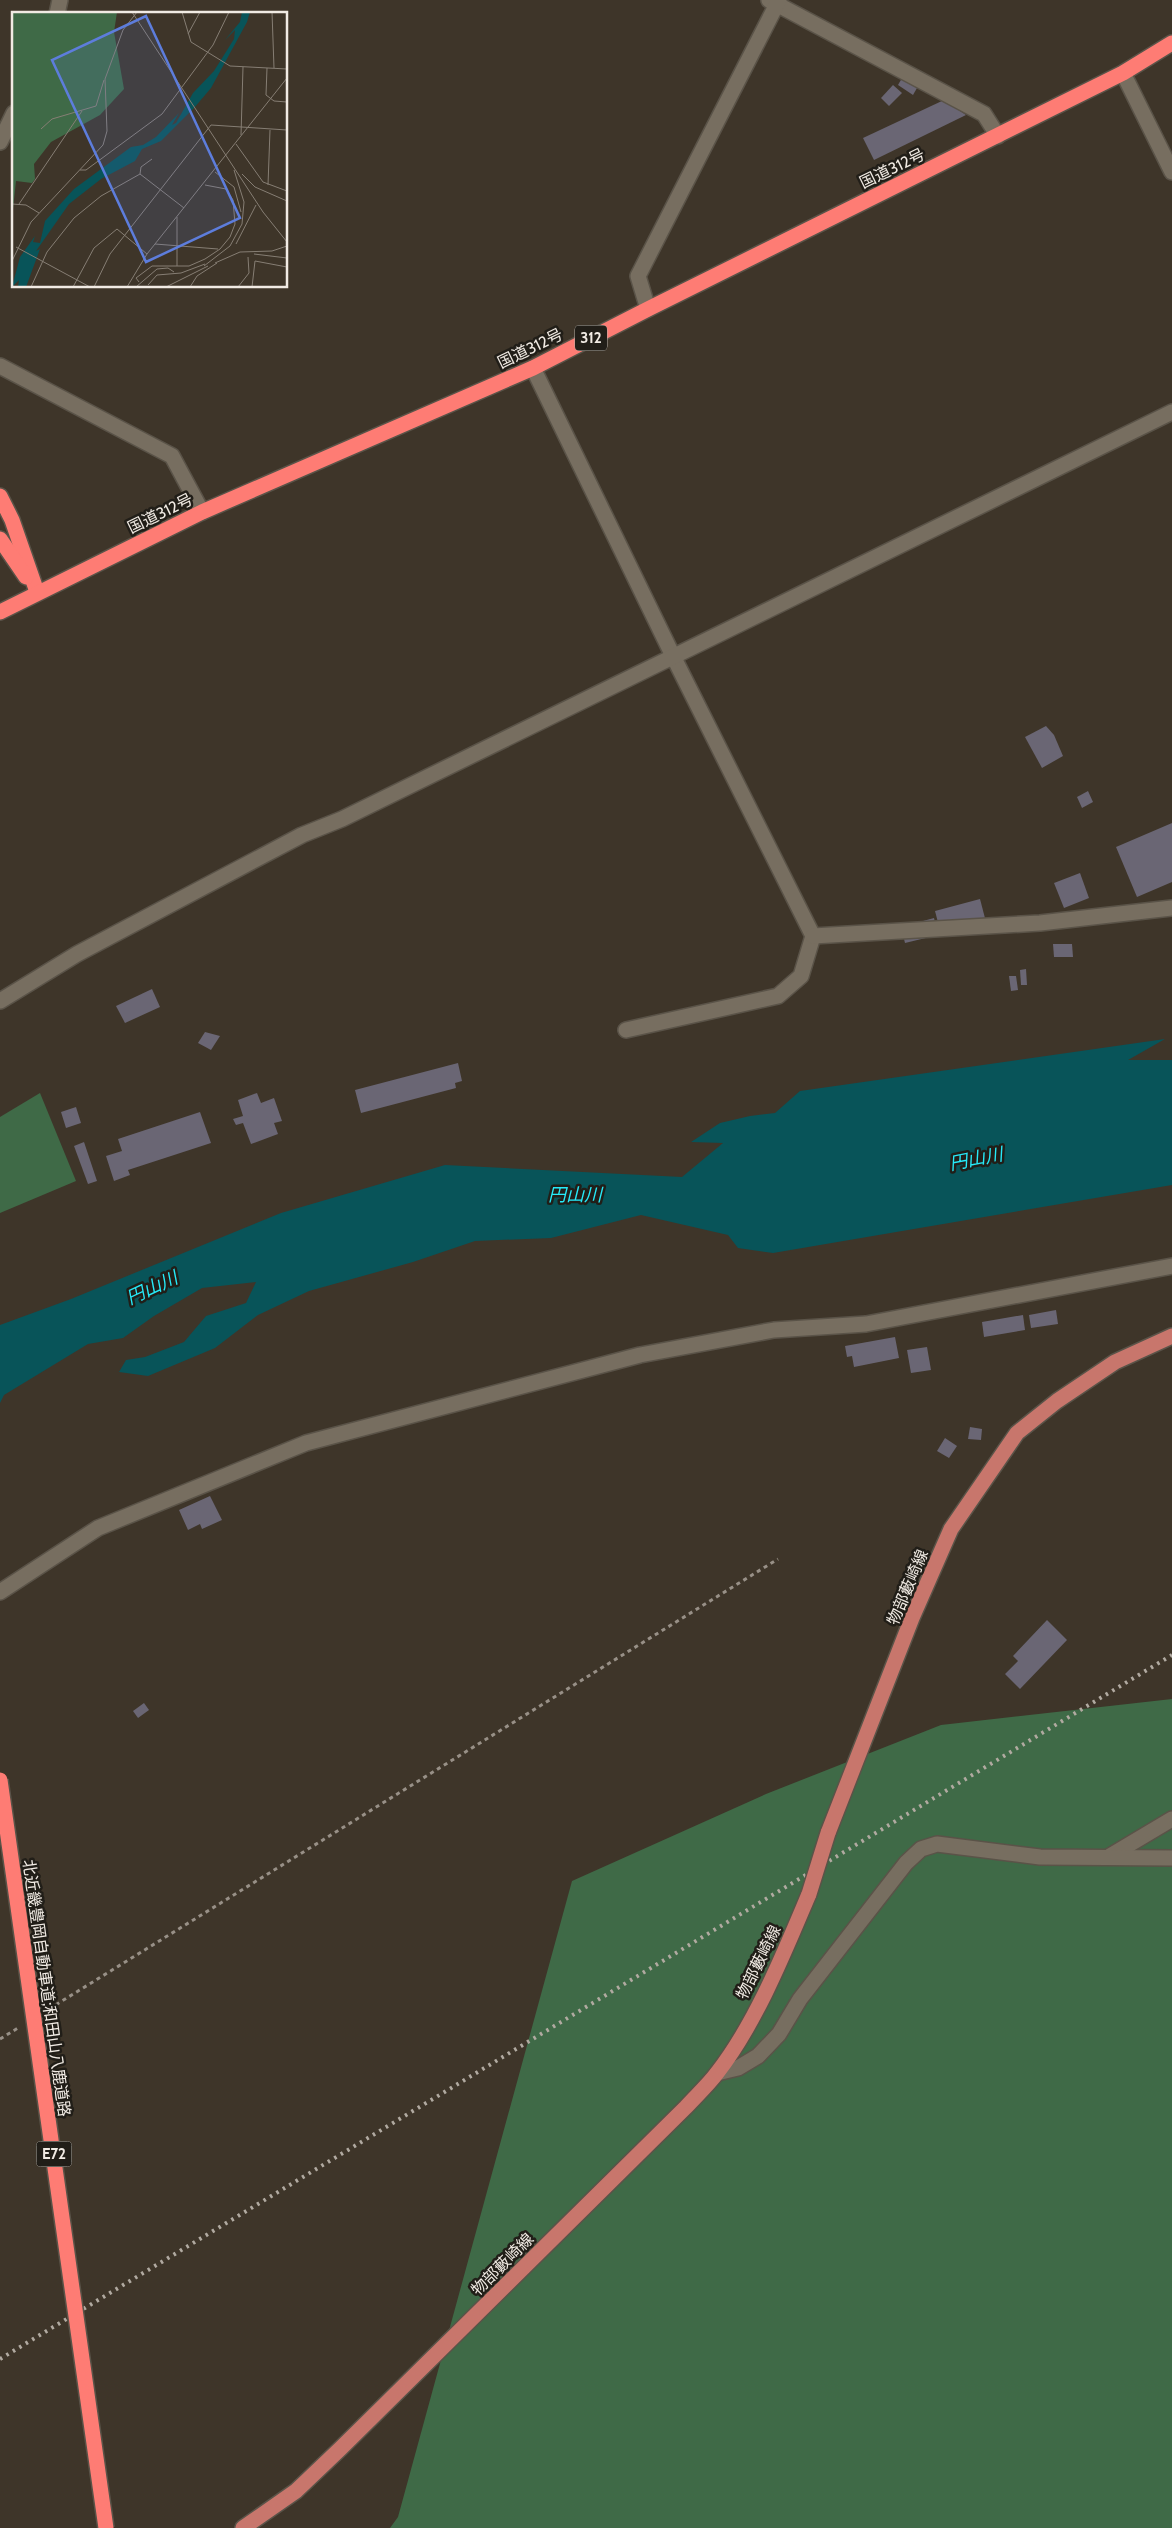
<svg xmlns="http://www.w3.org/2000/svg" width="1172" height="2528" font-family="Cabin,'Noto Sans JP',sans-serif">
  <style>
    .green { fill: #3f6a47 }
    .water { fill: #085459 }
    .building { fill: #6a6674 }
    .lines { fill: none; stroke-linecap: round; stroke-linejoin: round }
    .minor-casing { stroke: #5a5348; stroke-width: 18 }
    .major-casing { stroke: #5a5348; stroke-width: 18 }
    .highway-casing { stroke: #5a5348; stroke-width: 18 }
    .path { stroke: #989087; stroke-width: 3; stroke-dasharray: 4 4; stroke-linecap: butt }
    .minor { stroke: #776e60; stroke-width: 15 }
    .major { stroke: #c8766c; stroke-width: 15 }
    .highway { stroke: #fe7c74; stroke-width: 15 }
    .rail { stroke: #b1aaa1; stroke-width: 4; stroke-dasharray: 2.5 5; stroke-linecap: butt }
    .major-bridge-casing { stroke: #5a5348; stroke-width: 18; stroke-linecap: butt }
    .highway-bridge-casing { stroke: #5a5348; stroke-width: 18; stroke-linecap: butt }
    .major-bridge { stroke: #c8766c; stroke-width: 15 }
    .highway-bridge { stroke: #fe7c74; stroke-width: 15 }
    .labels { text-anchor: middle; stroke-width: 5; stroke-linejoin: round; paint-order: stroke }
    .shield { fill: #211e18; stroke: #b3aea7; stroke-width: 1 }
    .shield-label { font-size: 15px; font-weight: bold; fill: #f1ebe4 }
    .street-label { font-size: 16px; fill: #f1ebe4; stroke: #211e18 }
    .water-label { font-size: 18px; font-style: italic; fill: #26eaf8; stroke: #211e18 }
    .inset-road { fill: none; stroke: #867e74; stroke-width: 1 }
    .view { fill: #5d7ddc; fill-opacity: 0.15; stroke: #5d7ddc; stroke-width: 2.5 }
    .inset-edge { fill: none; stroke: #f1ebe4; stroke-width: 2.5 }
  </style>
  <rect width="100%" height="100%" fill="#3e3529"/>
  <!-- green -->
  <g class="green">
    <polygon points="40,1093 76,1181 0,1213 0,1117"/>
    <polygon points="1172,1699 1172,2528 390,2528 398,2517 572,1881 766,1794 941,1725"/>
  </g>
  <!-- water -->
  <polygon class="water" points="1165,1039 1128,1060 1172,1060 1172,1185 773,1253 738,1248 728,1235 641,1215 551,1238 475,1241 413,1262 309,1291 258,1315 215,1348 148,1376 119,1372 126,1360 145,1357 184,1342 206,1316 246,1303 256,1282 202,1288 154,1316 123,1338 88,1344 4,1395 0,1403 0,1325 71,1299 281,1213 445,1165 682,1177 723,1143 691,1142 720,1123 750,1116 775,1113 800,1091"/>
  <!-- building -->
  <g class="building">
    <polygon points="902,78 917,88 913,95 898,85"/>
    <polygon points="893,85 902,93 889,106 881,98"/>
    <polygon points="944,100 966,115 874,160 863,138"/>
    <polygon points="1046,726 1054,735 1063,756 1042,768 1025,737"/>
    <polygon points="1088,791 1093,802 1082,808 1077,797"/>
    <polygon points="1172,823 1172,882 1137,897 1116,847"/>
    <polygon points="1080,873 1089,898 1064,908 1054,883"/>
    <polygon points="980,899 986,922 941,934 935,911"/>
    <polygon points="934,918 938,935 905,943 901,927"/>
    <polygon points="1053,944 1072,944 1073,957 1054,957"/>
    <polygon points="1026,969 1027,985 1021,985 1020,970"/>
    <polygon points="1009,976 1016,976 1018,990 1011,991"/>
    <polygon points="152,989 160,1007 125,1023 116,1006"/>
    <polygon points="205,1032 220,1036 211,1050 198,1043"/>
    <polygon points="458,1063 462,1081 455,1083 456,1088 361,1113 355,1090"/>
    <polygon points="257,1093 261,1103 274,1098 282,1121 274,1123 278,1134 251,1144 243,1123 236,1125 233,1119 243,1116 238,1100"/>
    <polygon points="76,1107 81,1123 66,1128 61,1112"/>
    <polygon points="200,1112 211,1143 128,1170 130,1175 114,1181 106,1156 122,1151 118,1139"/>
    <polygon points="84,1142 97,1181 88,1184 74,1146"/>
    <polygon points="1056,1310 1058,1324 1031,1328 1029,1315"/>
    <polygon points="1023,1315 1025,1330 984,1337 982,1322"/>
    <polygon points="895,1337 899,1358 854,1367 852,1356 847,1357 845,1346"/>
    <polygon points="927,1347 931,1370 911,1373 907,1350"/>
    <polygon points="970,1427 982,1429 981,1440 968,1439"/>
    <polygon points="945,1438 957,1446 949,1458 937,1451"/>
    <polygon points="210,1496 222,1520 202,1529 200,1524 188,1530 179,1510"/>
    <polygon points="1047,1620 1067,1640 1020,1689 1005,1674 1018,1661 1013,1656"/>
    <polygon points="144,1703 149,1710 138,1718 133,1711"/>
  </g>
  <g class="lines">
    <!-- minor casing -->
    <g class="minor-casing">
      <g id="minor">
        <polyline points="769,0 984,114 998,136"/>
        <polyline points="57,14 60,0"/>
        <polyline points="1123,73 1172,172"/>
        <polyline points="0,142 14,113"/>
        <polyline points="648,309 638,276 779,0"/>
        <polyline points="0,366 172,456 202,512"/>
        <polyline points="533,368 673,656 813,936 801,976 778,996 626,1030"/>
        <polyline points="813,936 1040,923 1172,908"/>
        <polyline points="0,1001 77,954 302,835 342,819 1172,412"/>
        <polyline points="0,1592 98,1528 306,1443 640,1355 774,1330 866,1324 1172,1266"/>
        <polyline points="1110,1856 1172,1819"/>
        <polyline points="717,2073 738,2068 758,2056 779,2034 800,1999 906,1863 921,1849 937,1844 1040,1857 1172,1858"/>
      </g>
    </g>
    <!-- major casing -->
    <g class="major-casing">
      <g id="major">
        <polyline points="828,1833 912,1618 951,1529 1017,1433 1057,1401 1115,1362 1172,1336"/>
        <path d="M243 2528 296 2491 340 2449 686 2107C696 2096 708 2085 717 2073 756 2023 784 1953 809 1894"/>
      </g>
    </g>
    <!-- highway casing -->
    <g class="highway-casing">
      <g id="highway">
        <polyline points="0,496 12,520 37,592"/>
        <polyline points="0,539 26,577"/>
        <polyline points="0,612 202,512 533,368 648,309 1123,73 1172,43"/>
      </g>
    </g>
    <!-- path -->
    <g class="path">
      <polyline points="49,2009 778,1559"/>
      <polyline points="0,2039 18,2028"/>
    </g>
    <!-- minor -->
    <use href="#minor" class="minor"/>
    <!-- major -->
    <use href="#major" class="major"/>
    <!-- highway -->
    <use href="#highway" class="highway"/>
    <!-- rail -->
    <polyline class="rail" points="0,2359 1172,1655"/>
    <!-- major-bridge casing -->
    <g class="major-bridge-casing">
      <polyline id="major-bridge" points="809,1894 828,1833"/>
    </g>
    <!-- highway-bridge casing -->
    <g class="highway-bridge-casing">
      <polyline id="highway-bridge" points="0,1780 106,2528"/>
    </g>
    <!-- major-bridge -->
    <use href="#major-bridge" class="major-bridge"/>
    <!-- highway-bridge -->
    <use href="#highway-bridge" class="highway-bridge"/>
  </g>
  <g class="labels">
    <!-- shield labels -->
    <g class="shield">
      <rect x="575" y="325.5" width="32" height="25" rx="4"/>
      <rect x="36.5" y="2141.5" width="35" height="25" rx="4"/>
    </g>
    <g class="shield-label">
      <text x="591" y="343">312</text>
      <text x="54" y="2159">E72</text>
    </g>
    <!-- street labels -->
    <g class="street-label">
      <text transform="translate(892 168) rotate(-26)" y="6">国道312号</text>
      <text transform="translate(530 348) rotate(-26)" y="6">国道312号</text>
      <text transform="translate(160 513) rotate(-26)" y="6">国道312号</text>
      <text transform="translate(907 1587) rotate(-67)" y="6">物部藪崎線</text>
      <text transform="translate(758 1962) rotate(-64)" y="6">物部藪崎線</text>
      <text transform="translate(47 1988) rotate(82)" y="6">北近畿豊岡自動車道;和田山八鹿道路</text>
      <text transform="translate(502 2264) rotate(-45)" y="6">物部藪崎線</text>
    </g>
    <!-- water labels -->
    <g class="water-label">
      <text transform="translate(976 1159) rotate(-11)" y="6">円山川</text>
      <text x="575" y="1201">円山川</text>
      <text transform="translate(152 1288) rotate(-25)" y="6">円山川</text>
    </g>
  </g>
  <!-- overview -->
  <g transform="translate(12 12)">
    <rect width="275" height="275" fill="#3e3529"/>
    <path d="M0 0H105L102 20 112 77 88 103 39 130 22 152 23 167 20 171 4 169 0 206Z" fill="#3f6a47"/>
    <path d="M230 0H238L235 10 199 76 182 96 149 129 130 137 123 149 89 167 57 192 24 239 28 237 14 275H6L7 268 0 275 8 245 23 224 21 230 28 231 33 209 62 177 119 135 131 133 144 125 167 101 160 113 164 111 181 81 202 59 222 27 223 18 213 28 228 10Z" fill="#085459"/>
    <path class="inset-road" d="M120 0 251 200 275 230M170 0 179 30 218 54 275 57M260 0 262 56M176 22 188 0M255 56 254 83 262 89 275 90M29 117 40 107 84 94 92 68M229 123 231 55M224 132 251 170 275 179M68 158H74L150 102 201 33 217 0M203 160 222 175 229 200M128 162 172 196M230 162 243 175 275 189M256 173 258 118M0 192 14 193 27 201M7 192 70 99M165 205V254M143 232 206 237M224 232 244 193M4 235 78 275M242 242 275 246M0 249 19 210 91 133 95 119 93 67 111 18 125 0M203 251 228 240 260 239 275 234M192 254 218 234 230 212 232 190 222 158M127 270 124 266 140 254H177L193 247 208 237 218 225 223 212 221 188 214 177 193 173M136 273 145 263 169 261 193 252M19 275 35 240 62 206 89 184 128 162 129 155 140 147M61 275 82 236 105 217 135 242M82 275 98 242 199 113 275 118M115 275 135 242 275 66M124 275 145 257 156 256 162 260M154 275 196 254M178 275 185 264 205 251M226 275 237 261 236 245M240 275 243 249 275 255"/>
    <path class="view" d="M134 4 228 206 134 250 40 48Z"/>
    <rect width="275" height="275" class="inset-edge"/>
  </g>
</svg>
